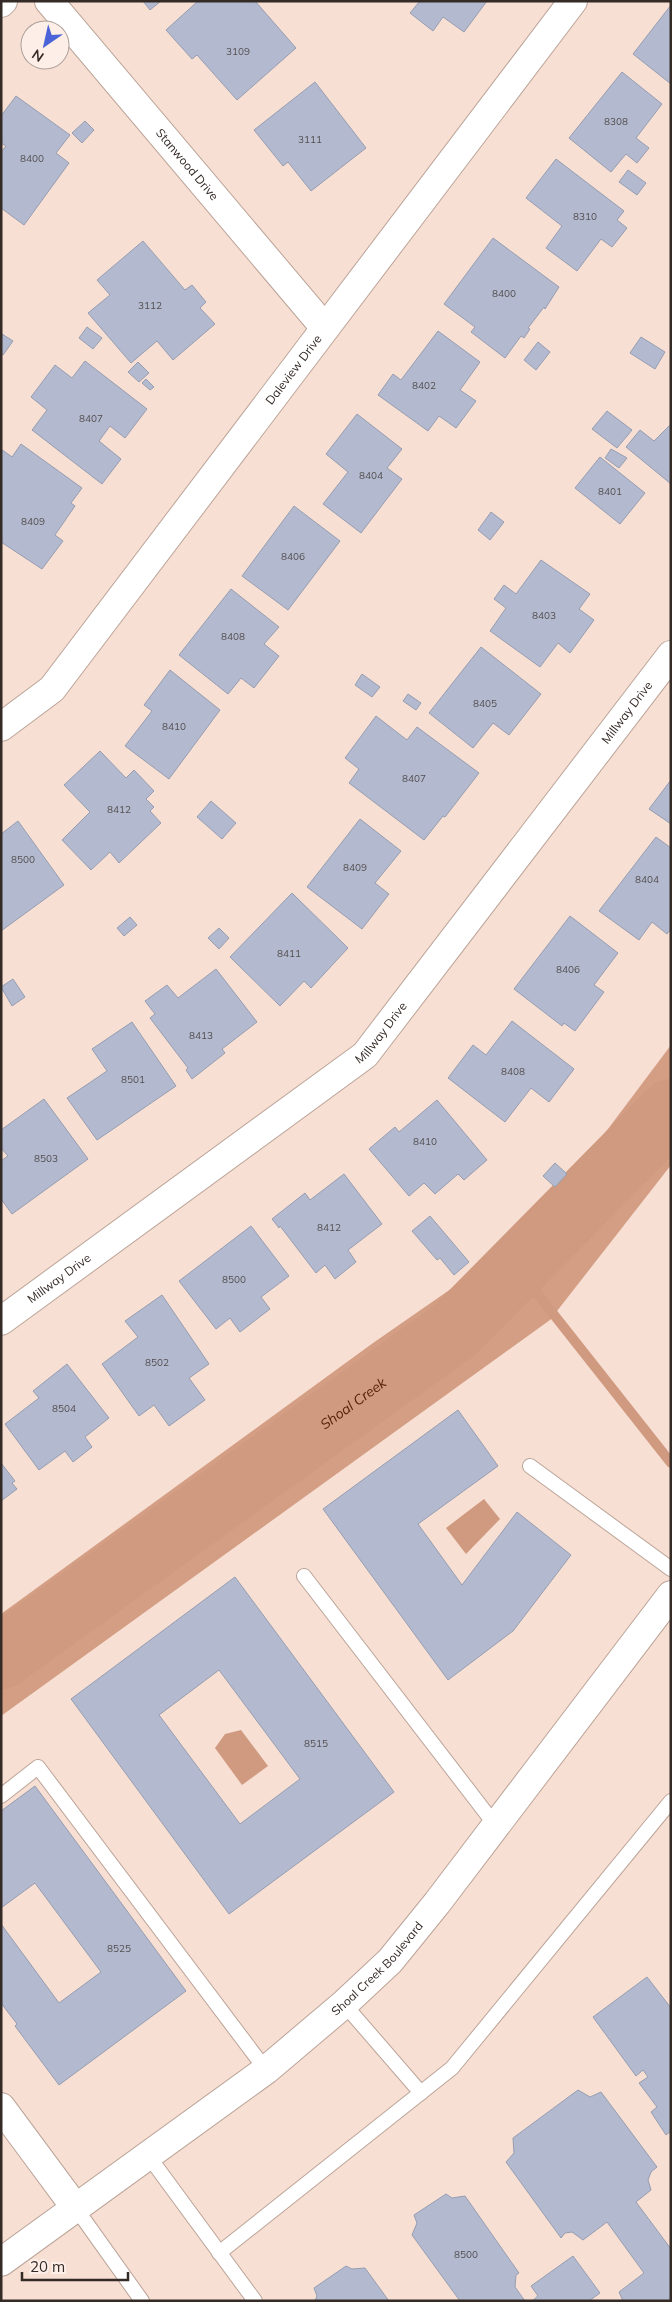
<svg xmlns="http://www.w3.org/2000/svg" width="672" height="2302" font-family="Mulish,sans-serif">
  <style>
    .forest { fill: #d39e84 }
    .water { fill: #cf9a80 }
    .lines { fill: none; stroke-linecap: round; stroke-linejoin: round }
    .stream { stroke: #cf9a80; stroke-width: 10 }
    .river { stroke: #cf9a80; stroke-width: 64 }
    .building { fill: #b3bacf; stroke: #969db1; fill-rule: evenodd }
    .service-casing { stroke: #bba499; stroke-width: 16 }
    .minor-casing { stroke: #bba499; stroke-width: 30 }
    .tertiary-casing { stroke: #bba499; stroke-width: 30 }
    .service { stroke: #fff; stroke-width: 14 }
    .minor { stroke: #fff; stroke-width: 28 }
    .tertiary { stroke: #fff; stroke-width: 28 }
    .labels { text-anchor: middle; stroke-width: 5; stroke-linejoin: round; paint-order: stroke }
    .number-label { font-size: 10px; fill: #544e50 }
    .street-label { font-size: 12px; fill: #342a26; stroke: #fdeee7 }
    .water-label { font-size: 14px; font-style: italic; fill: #532204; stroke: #fdeee7 }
  </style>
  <rect width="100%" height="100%" fill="#f7dfd3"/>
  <!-- forest -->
  <polygon class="forest" points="671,1045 671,1165 550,1320 1,1716 1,1614 373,1343 471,1275 599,1141"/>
  <!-- water -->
  <g class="water">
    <polygon points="484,1499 500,1519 466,1554 446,1528"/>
    <polygon points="241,1730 268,1766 242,1785 215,1748 225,1734"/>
  </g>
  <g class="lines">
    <!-- stream -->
    <polyline class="stream" points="517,1268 671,1463"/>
    <!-- river -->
    <path class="river" id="s1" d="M1 1657 455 1330 671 1111"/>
  </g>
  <!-- building -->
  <g class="building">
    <polygon points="143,1 161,1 150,10"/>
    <polygon points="198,1 255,1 296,48 237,100 197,55 192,59 166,30"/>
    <polygon points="420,1 487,1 464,32 443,17 433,31 410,13"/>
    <polygon points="671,5 671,84 633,54"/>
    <polygon points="622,72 662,104 636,138 649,148 637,163 626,154 611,172 569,138"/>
    <polygon points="315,82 366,148 311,191 288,162 283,166 254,130"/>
    <polygon points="16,96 70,135 56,153 69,163 24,225 1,208 1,152 6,146 1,143 1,116"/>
    <polygon points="85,121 94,130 82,143 72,133"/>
    <polygon points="556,159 624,211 617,220 627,228 612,247 601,239 577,271 546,248 562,226 526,198"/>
    <polygon points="628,170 646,183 637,195 619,182"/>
    <polygon points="493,238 559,287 545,309 544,307 528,328 530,329 524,338 521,336 505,358 471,332 475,327 444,304"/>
    <polygon points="143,241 185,290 192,285 206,302 200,308 215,324 173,360 157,341 131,363 88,313 110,295 97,280"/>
    <polygon points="87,327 102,338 93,349 79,338"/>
    <polygon points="438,331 480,362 460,390 476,401 456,428 439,416 428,431 378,395 393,374 401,380"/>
    <polygon points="2,334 13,341 3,355 1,354"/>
    <polygon points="641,337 665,352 655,369 630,353"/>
    <polygon points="538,342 550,352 536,370 524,360"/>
    <polygon points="85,361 147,409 125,438 110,426 99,441 121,459 102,484 32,430 47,410 31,397 55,365 72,378"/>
    <polygon points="138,362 149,373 139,382 128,372"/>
    <polygon points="146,379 154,387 150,390 142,383"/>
    <polygon points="607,411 632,430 617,448 592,429"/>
    <polygon points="357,414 402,449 387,468 402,479 361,533 323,504 348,472 326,454"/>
    <polygon points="671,424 671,484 626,447 640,430 654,441"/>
    <polygon points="21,444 82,488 71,503 75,506 55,535 63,541 42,569 1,542 1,449 12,457"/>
    <polygon points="611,449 627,458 619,468 605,458"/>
    <polygon points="600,457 645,493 620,524 575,488"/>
    <polygon points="294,506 340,541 288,610 242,576"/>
    <polygon points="491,512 504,522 490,540 478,530"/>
    <polygon points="541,560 590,594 579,609 594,620 570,653 558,643 540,667 490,631 506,608 494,599 504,585 516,594"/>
    <polygon points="231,589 279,627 264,644 279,656 254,688 241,678 228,694 179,655"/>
    <polygon points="481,647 541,694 509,735 493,723 473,748 429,713"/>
    <polygon points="170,670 220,710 169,779 125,746 152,711 144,705"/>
    <polygon points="362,674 380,687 372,697 355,685"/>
    <polygon points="408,694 421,703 416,710 403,701"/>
    <polygon points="376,716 407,740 417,727 479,773 445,817 443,816 424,840 349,783 359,769 345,758"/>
    <polygon points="100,751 126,778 134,770 154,791 146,799 154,807 150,811 161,823 119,863 110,852 91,870 62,840 90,812 64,785"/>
    <polygon points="671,780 671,824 649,809"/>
    <polygon points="211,801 236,823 222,839 197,817"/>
    <polygon points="360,819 401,851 375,883 389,894 362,929 307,887"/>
    <polygon points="18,821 64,885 1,931 1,834"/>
    <polygon points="656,837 671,848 671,929 667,934 652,922 639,940 599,911"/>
    <polygon points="292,893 348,948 311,988 304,981 280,1006 230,957"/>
    <polygon points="570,916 618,953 594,985 604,992 575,1031 564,1023 562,1026 514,989"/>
    <polygon points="130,917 137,925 124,936 117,928"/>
    <polygon points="219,928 229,938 219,949 208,938"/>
    <polygon points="216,969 257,1022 222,1049 225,1053 192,1079 186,1070 188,1068 150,1018 155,1014 145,1001 167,985 178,998"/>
    <polygon points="13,979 25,997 12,1006 1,987"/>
    <polygon points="512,1021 574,1069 549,1102 531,1088 505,1122 448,1078 473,1045 486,1055"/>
    <polygon points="132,1022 176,1086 97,1140 67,1098 107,1071 92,1049"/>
    <polygon points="44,1099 88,1159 12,1214 1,1199 1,1161 8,1156 1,1148 1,1130"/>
    <polygon points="437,1100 487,1160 464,1180 458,1174 435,1194 424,1183 409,1196 369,1149 395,1127 399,1132"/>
    <polygon points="555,1163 567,1174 555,1187 543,1176"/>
    <polygon points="344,1174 382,1224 348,1250 356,1262 335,1279 325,1265 316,1273 280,1226 279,1228 272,1219 305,1193 310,1200"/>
    <polygon points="430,1216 469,1262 454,1275 440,1258 437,1260 412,1231"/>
    <polygon points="251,1226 289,1276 261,1297 270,1309 240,1332 230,1318 216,1329 179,1281"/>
    <polygon points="162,1295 209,1364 189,1378 205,1400 169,1426 154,1405 139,1416 102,1364 138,1337 125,1321"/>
    <polygon points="67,1364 109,1418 85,1437 92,1447 73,1462 65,1451 39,1470 5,1424 39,1398 33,1391"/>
    <polygon points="458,1410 498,1466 418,1524 462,1585 517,1512 571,1555 513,1631 448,1680 323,1509"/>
    <polygon points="1,1463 15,1481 12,1483 17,1489 1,1501"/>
    <path d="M235 1577 394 1792 229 1914 71 1699ZM219 1670 300 1779 240 1824 159 1715Z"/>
    <polygon points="35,1786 186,1991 59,2085 15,2026 17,2024 1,2003 1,1924 59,2003 101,1972 35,1883 1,1908 1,1811"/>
    <polygon points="647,1977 671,2008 671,2131 666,2135 651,2112 657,2107 639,2083 648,2077 643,2070 636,2076 593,2017"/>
    <polygon points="578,2090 590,2097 601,2092 657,2167 651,2172 648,2180 651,2190 636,2202 671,2249 671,2301 623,2301 619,2292 644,2273 607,2222 583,2240 572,2232 565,2233 561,2238 506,2162 514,2153 513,2138"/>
    <polygon points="446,2194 452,2198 465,2196 519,2273 516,2275 515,2287 525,2301 460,2301 412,2235 417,2223 414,2215"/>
    <polygon points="573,2256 600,2293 589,2301 532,2301 538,2296 531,2286"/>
    <polygon points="346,2266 352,2269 365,2268 389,2301 315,2301 317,2296 314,2288"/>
  </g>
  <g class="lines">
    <!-- service casing -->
    <g class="service-casing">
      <g id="service">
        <polyline points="530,1466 671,1569"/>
        <polyline points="304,1576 496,1826"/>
        <polyline points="1,1796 38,1767 266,2070"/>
        <polyline points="344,2004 421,2093"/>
        <polyline points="147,2154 255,2301"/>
        <polyline points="75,2207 142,2301"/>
        <polyline points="219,2253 452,2068 671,1801"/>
      </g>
    </g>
    <!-- minor casing -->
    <g class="minor-casing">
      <g id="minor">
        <path id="s2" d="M49 1 325 328"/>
        <polyline points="1,3 3,1"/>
        <path id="s3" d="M1 727 52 689 573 1"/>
        <path id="s4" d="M1 1321 365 1055 671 655"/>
        <polyline points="1,2107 75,2207"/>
      </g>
    </g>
    <!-- tertiary casing -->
    <g class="tertiary-casing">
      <g id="tertiary">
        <path id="s5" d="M1 2262 266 2070 344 2004 390 1961 437 1903 671 1595"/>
      </g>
    </g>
    <!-- service -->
    <use href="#service" class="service"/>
    <!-- minor -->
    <use href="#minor" class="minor"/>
    <!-- tertiary -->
    <use href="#tertiary" class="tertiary"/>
  </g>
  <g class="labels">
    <!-- number labels -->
    <g class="number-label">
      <text x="238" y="55">3109</text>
      <text x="616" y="125">8308</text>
      <text x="310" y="143">3111</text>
      <text x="32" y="162">8400</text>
      <text x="585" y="220">8310</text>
      <text x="504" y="297">8400</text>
      <text x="150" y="309">3112</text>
      <text x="424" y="389">8402</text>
      <text x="91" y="422">8407</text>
      <text x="371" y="479">8404</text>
      <text x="610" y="495">8401</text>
      <text x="33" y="525">8409</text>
      <text x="293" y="560">8406</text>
      <text x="544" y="619">8403</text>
      <text x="233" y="640">8408</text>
      <text x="485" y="707">8405</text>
      <text x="174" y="730">8410</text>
      <text x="414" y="782">8407</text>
      <text x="119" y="813">8412</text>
      <text x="23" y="863">8500</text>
      <text x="355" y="871">8409</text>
      <text x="647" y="883">8404</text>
      <text x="289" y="957">8411</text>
      <text x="568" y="973">8406</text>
      <text x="201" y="1039">8413</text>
      <text x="513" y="1075">8408</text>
      <text x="133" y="1083">8501</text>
      <text x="425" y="1145">8410</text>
      <text x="46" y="1162">8503</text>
      <text x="329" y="1231">8412</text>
      <text x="234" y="1283">8500</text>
      <text x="157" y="1366">8502</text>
      <text x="64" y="1412">8504</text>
      <text x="316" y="1747">8515</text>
      <text x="119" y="1952">8525</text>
      <text x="466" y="2258">8500</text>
    </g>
    <!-- street labels -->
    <g class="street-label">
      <text dy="4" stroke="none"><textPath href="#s2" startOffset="214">Stanwood Drive</textPath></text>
      <text dy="4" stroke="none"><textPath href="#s3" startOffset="464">Daleview Drive</textPath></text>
      <text dy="4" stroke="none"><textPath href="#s4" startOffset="882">Millway Drive</textPath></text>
      <text dy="4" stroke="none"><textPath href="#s4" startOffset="478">Millway Drive</textPath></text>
      <text dy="4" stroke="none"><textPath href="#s4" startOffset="72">Millway Drive</textPath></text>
      <text dy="4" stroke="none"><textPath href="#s5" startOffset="478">Shoal Creek Boulevard</textPath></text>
    </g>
    <!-- water labels -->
    <g class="water-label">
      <text dy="5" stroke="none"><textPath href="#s1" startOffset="434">Shoal Creek</textPath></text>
    </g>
  </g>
  <!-- border -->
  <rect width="672" height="2302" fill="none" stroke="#342a26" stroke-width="5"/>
  <!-- north arrow -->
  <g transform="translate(45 45) rotate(214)"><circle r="24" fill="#fdeee7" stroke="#ada09a"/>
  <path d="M0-4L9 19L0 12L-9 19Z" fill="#4b63d8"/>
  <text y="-8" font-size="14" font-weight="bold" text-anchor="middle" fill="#342a26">N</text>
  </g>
  <!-- scale -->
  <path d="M22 2272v8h106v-8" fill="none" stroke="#342a26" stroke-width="2.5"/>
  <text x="30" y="2272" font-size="15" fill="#342a26" stroke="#fdeee7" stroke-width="4" paint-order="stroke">20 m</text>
</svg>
